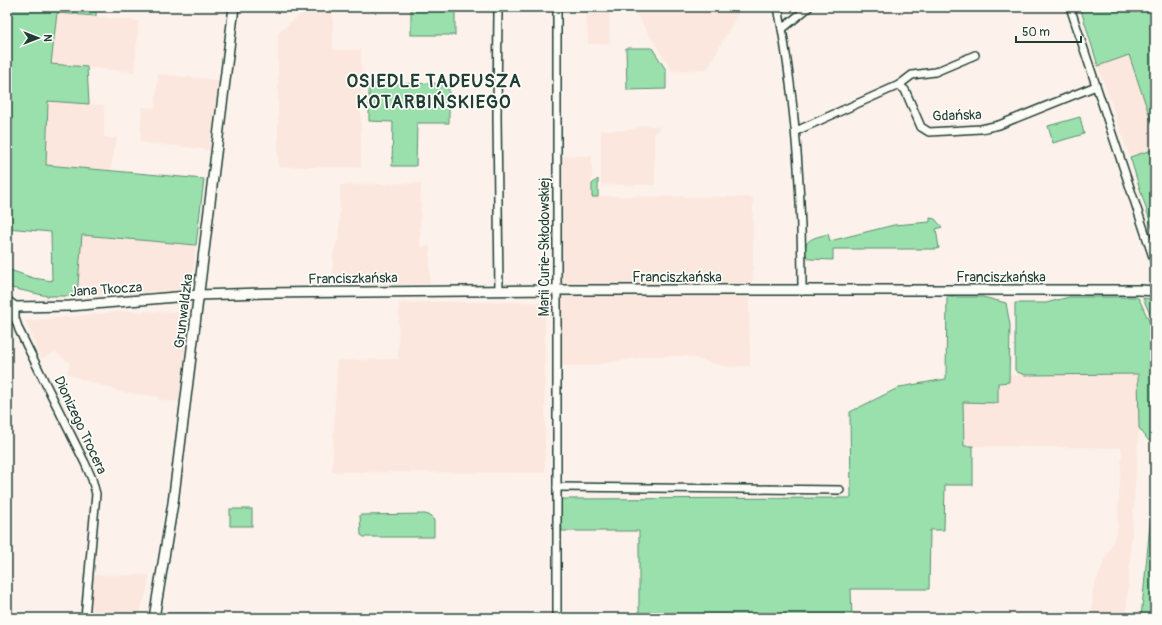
<svg xmlns="http://www.w3.org/2000/svg" width="1162" height="625" font-family="Pangolin,sans-serif">
  <style>
    .built { fill: #fbe7dd }
    .green { fill: #9ae0ac; stroke: #5c8e70 }
    .lines { fill: none; stroke-linecap: round; stroke-linejoin: round }
    .minor-casing { stroke: #1f3d34; stroke-width: 10 }
    .tertiary-casing { stroke: #1f3d34; stroke-width: 12 }
    .minor { stroke: #fdfcf7; stroke-width: 7 }
    .tertiary { stroke: #fdfcf7; stroke-width: 9 }
    .labels { text-anchor: middle; stroke-width: 3.5; stroke-linejoin: round; paint-order: stroke }
    .street-label { font-size: 14px; fill: #1f3d34; stroke: #fdfcf7 }
    .district-label { font-size: 18px; font-weight: bold; letter-spacing: 1px; fill: #1f3d34; stroke: #fdfcf7 }
  </style>
  <rect width="100%" height="100%" fill="#fcf2eb"/>
  <filter id="ink" filterUnits="userSpaceOnUse"><feTurbulence type="fractalNoise" baseFrequency=".025" numOctaves="2"/><feDisplacementMap in="SourceGraphic" scale="8" xChannelSelector="R" yChannelSelector="G"/><feConvolveMatrix kernelMatrix="1 2 1 2 8 2 1 2 1" color-interpolation-filters="sRGB"/></filter>
  <g filter="url(#ink)">
    <!-- built -->
    <g class="built">
      <polygon points="586,7 609,7 610,44 588,44"/>
      <polygon points="632,7 742,7 707,69 672,71"/>
      <polygon points="305,11 333,11 333,50 361,50 361,167 278,167 278,33"/>
      <polygon points="57,13 139,21 134,72 51,64"/>
      <polygon points="1129,55 1155,132 1155,149 1130,157 1098,66"/>
      <polygon points="158,74 218,80 210,150 140,142 142,107 155,108"/>
      <polygon points="48,101 104,105 104,135 106,138 117,138 110,171 46,165"/>
      <polygon points="643,125 660,127 654,135 655,185 601,185 601,130 631,130"/>
      <polygon points="562,156 592,156 592,196 753,197 753,273 749,302 750,366 727,367 686,356 649,356 590,366 560,366 559,321 562,274"/>
      <polygon points="421,183 420,246 430,246 430,284 341,285 333,282 333,253 339,236 340,185"/>
      <polygon points="82,235 196,245 192,280 189,286 185,288 172,291 77,296"/>
      <polygon points="431,302 545,302 545,473 332,472 337,360 398,359 399,303"/>
      <polygon points="126,311 183,312 189,319 179,402 159,400 159,397 122,392 81,379 67,373 70,363 55,352 41,359 26,321"/>
      <polygon points="1139,374 1139,428 1126,618 1092,618 1093,589 1117,531 1122,448 964,446 963,402 998,403 998,382 1009,382 1009,375"/>
      <polygon points="93,575 149,575 147,590 138,618 89,618"/>
    </g>
    <!-- green -->
    <g class="green">
      <polygon points="7,7 96,7 96,16 57,13 51,64 87,67 89,104 48,101 46,165 204,179 196,245 82,235 77,296 47,296 7,287 7,269 33,278 52,281 51,232 7,228"/>
      <rect x="411" y="7" width="44" height="28"/>
      <polygon points="1080,7 1155,7 1155,132 1129,55 1098,66"/>
      <polygon points="626,48 652,48 666,70 666,89 627,90"/>
      <polygon points="369,83 449,84 449,123 417,123 416,166 392,166 393,122 369,121"/>
      <polygon points="1080,117 1084,134 1053,143 1048,126"/>
      <polygon points="1155,149 1155,237 1130,157"/>
      <polygon points="598,179 598,197 592,197 592,184"/>
      <path d="M930 218 935 219 942 227 936 229 939 248 937 249H833V260L810 259C807 257 805 255 805 251 804 238 818 237 828 234L830 241 894 225 930 222Z"/>
      <polygon points="947,297 983,297 1006,303 1010,325 1009,382 998,383 998,403 963,402 964,446 973,446 973,485 945,485 944,530 930,530 929,589 851,589 852,618 639,618 639,531 562,531 560,499 851,498 850,412 900,387 946,379"/>
      <polygon points="1069,297 1137,297 1139,299 1155,334 1155,437 1149,441 1139,428 1138,374 1025,375 1017,372 1015,370 1015,303 1046,303"/>
      <polygon points="1143,298 1155,300 1155,326"/>
      <polygon points="1155,473 1155,618 1141,618"/>
      <rect x="230" y="509" width="22" height="17"/>
      <polygon points="425,514 432,516 434,521 434,537 364,537 361,535 360,515"/>
    </g>
    <g class="lines">
      <!-- minor casing -->
      <g class="minor-casing">
        <g id="minor">
          <path d="M778 7C796 100 802 196 802 291"/>
          <polyline points="1070,7 1155,263"/>
          <polyline points="498,11 497,116 499,291"/>
          <polyline points="782,29 809,7"/>
          <polyline points="899,85 905,90 921,127 929,132 981,129 999,125 1096,86"/>
          <polyline points="796,131 899,85 912,75 935,72 975,55"/>
          <polyline points="15,307 15,318 19,330 85,463 92,479 96,494 85,618"/>
          <polyline points="557,487 840,490"/>
          <polyline points="154,618 205,618"/>
          <polyline points="557,618 557,7"/>
        </g>
      </g>
      <!-- tertiary casing -->
      <g class="tertiary-casing">
        <g id="tertiary">
          <polyline points="7,301 15,307 70,306 199,295 264,293 558,290 1140,290 1155,291"/>
          <polyline points="154,618 173,503 234,7"/>
        </g>
      </g>
      <!-- minor -->
      <use href="#minor" class="minor"/>
      <!-- tertiary -->
      <use href="#tertiary" class="tertiary"/>
    </g>
  </g>
  <g class="labels">
    <!-- street labels -->
    <g class="street-label">
      <text transform="translate(957 115) rotate(-2)" y="5">Gdańska</text>
      <text transform="translate(544 247) rotate(-90)" y="5">Marii Curie-Skłodowskiej</text>
      <text x="677" y="282">Franciszkańska</text>
      <text x="1001" y="282">Franciszkańska</text>
      <text transform="translate(353 278) rotate(-1)" y="5">Franciszkańska</text>
      <text transform="translate(106 289) rotate(-4)" y="5">Jana Tkocza</text>
      <text transform="translate(183 311) rotate(-83)" y="5">Grunwaldzka</text>
      <text transform="translate(81 425) rotate(65)" y="5">Dionizego Trocera</text>
    </g>
    <!-- district labels -->
    <g class="district-label">
      <text x="434" y="87">OSIEDLE TADEUSZA<tspan x="434" dy="21">KOTARBIŃSKIEGO</tspan></text>
    </g>
  </g>
  <!-- margin -->
  <rect width="1162" height="625" fill="none" stroke="#fdfcf7" stroke-width="24"/>
  <rect x="12" y="12" width="1138" height="601" fill="none" stroke="#1f3d34" stroke-width="1.5" filter="url(#ink)"/>
  <!-- north arrow -->
  <g transform="translate(38 38) rotate(90)" stroke="#fdfcf7" stroke-width="3" paint-order="stroke">
  <path d="M0-3L7 15L0 10L-7 15Z" fill="#1f3d34"/>
  <text y="-6" font-size="11" font-weight="bold" text-anchor="middle" fill="#1f3d34">N</text>
  </g>
  <!-- scale -->
  <path d="M1016 36v6h65v-6" fill="none" stroke="#1f3d34" stroke-width="2"/>
  <text x="1022" y="36" font-size="12" fill="#1f3d34" stroke="#fdfcf7" stroke-width="3" paint-order="stroke">50 m</text>
</svg>
